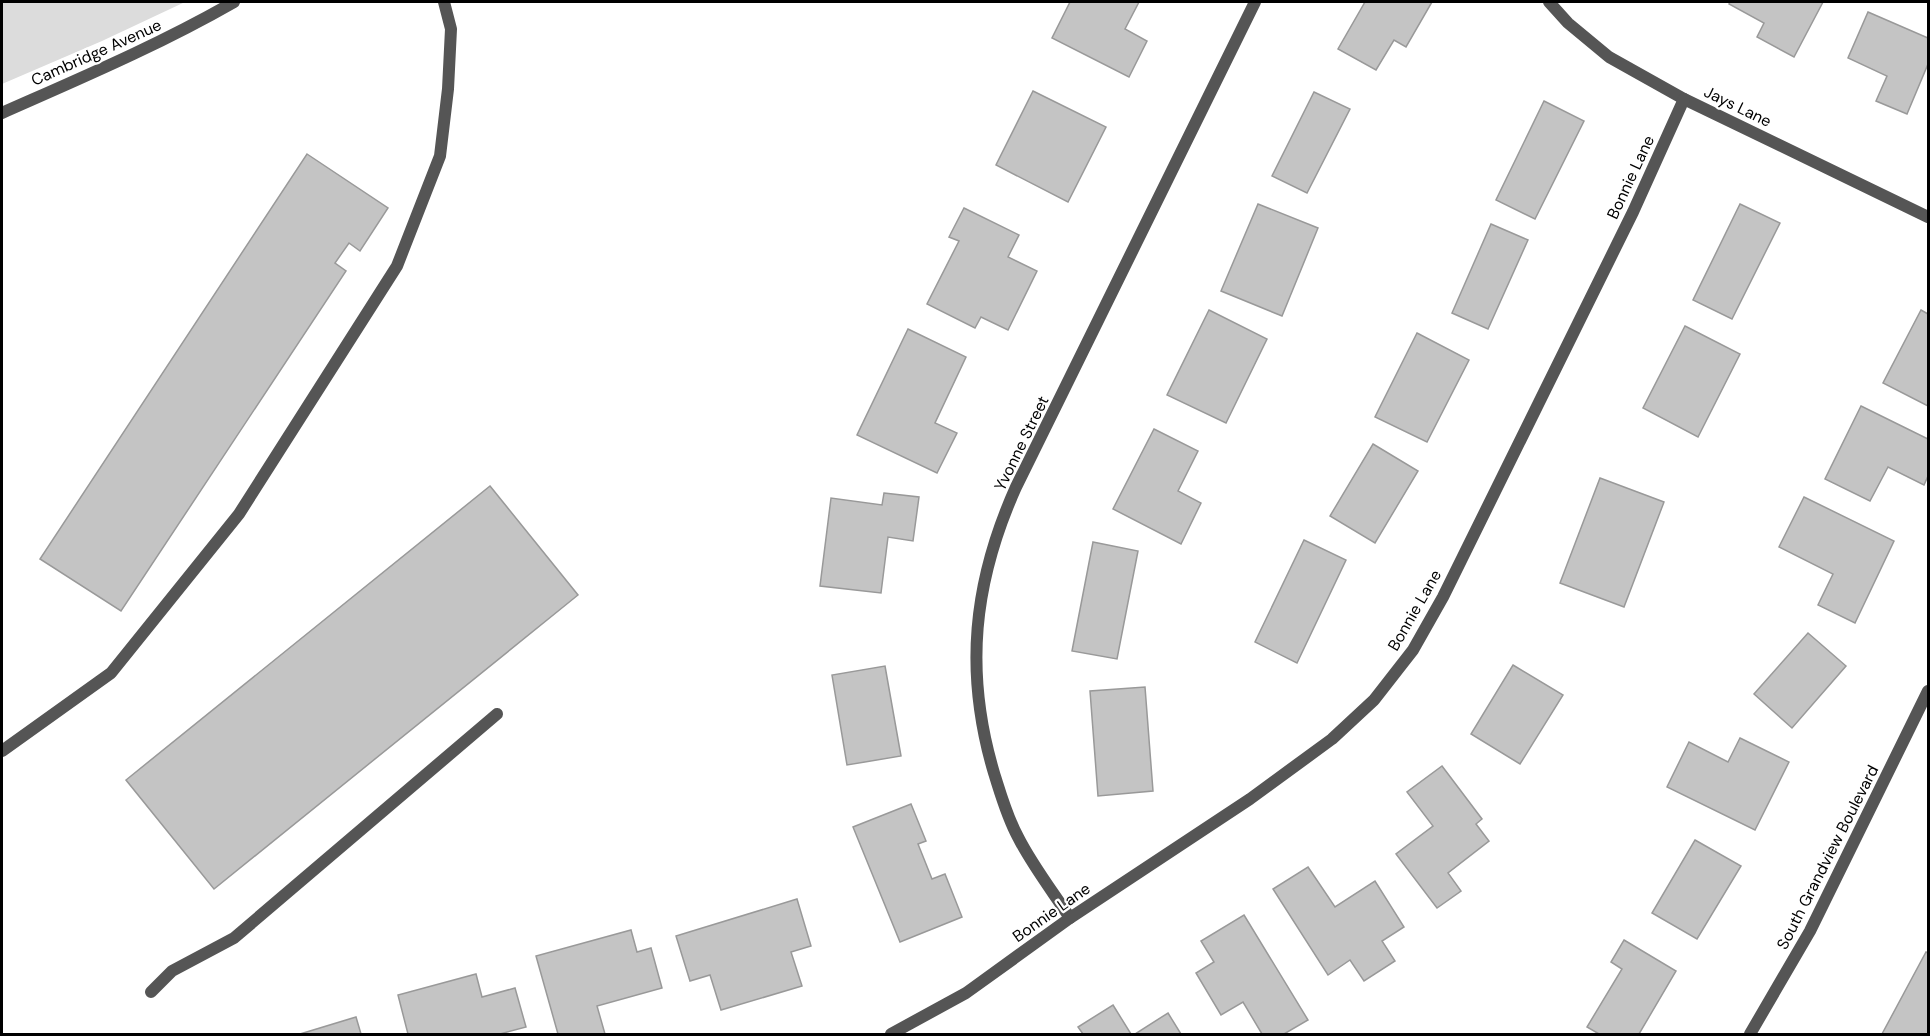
<svg xmlns="http://www.w3.org/2000/svg" width="1930" height="1036" font-family="'DM Sans',sans-serif">
  <style>
    .green { fill: #dcdcdc }
    .building { fill: #c4c4c4; stroke: #999; stroke-width: 1.5 }
    .lines { fill: none; stroke-linecap: round; stroke-linejoin: round }
    .service { stroke: #555; stroke-width: 12 }
    .minor { stroke: #555; stroke-width: 12 }
    .tertiary { stroke: #555; stroke-width: 12 }
    .labels { text-anchor: middle; stroke-width: 4.5; stroke-linejoin: round; paint-order: stroke }
    .street-label { font-size: 16px; fill: #000; stroke: #fff }
  </style>
  <rect width="100%" height="100%" fill="#fff"/>
  <!-- green -->
  <polygon class="green" points="2,2 185,2 102,41 2,84"/>
  <!-- building -->
  <g class="building">
    <polygon points="1070,2 1139,2 1125,29 1147,41 1129,77 1052,38"/>
    <polygon points="1365,2 1432,2 1406,47 1394,40 1376,70 1338,49"/>
    <polygon points="1730,2 1823,2 1794,57 1757,37 1764,23 1729,4"/>
    <polygon points="1868,12 1928,38 1928,64 1907,114 1876,101 1887,76 1848,58"/>
    <polygon points="1033,91 1106,127 1068,202 996,165"/>
    <polygon points="1314,92 1350,109 1307,193 1272,176"/>
    <polygon points="1544,101 1584,121 1535,219 1496,200"/>
    <polygon points="307,154 388,208 360,251 349,243 335,263 346,271 121,611 40,559"/>
    <polygon points="1258,204 1318,228 1282,316 1221,291"/>
    <polygon points="1740,204 1780,223 1732,319 1693,300"/>
    <polygon points="964,208 1019,235 1008,257 1037,271 1008,330 981,317 975,328 927,304 959,241 949,237"/>
    <polygon points="1491,224 1528,240 1488,329 1452,313"/>
    <polygon points="1209,310 1267,339 1226,423 1167,395"/>
    <polygon points="1921,310 1928,314 1928,406 1883,383"/>
    <polygon points="1685,326 1740,354 1698,437 1643,408"/>
    <polygon points="908,329 966,357 935,423 957,433 937,473 857,435"/>
    <polygon points="1417,333 1469,360 1427,442 1375,417"/>
    <polygon points="1861,406 1928,439 1928,476 1924,485 1888,467 1870,501 1825,479"/>
    <polygon points="1154,429 1198,451 1178,491 1201,503 1181,544 1113,509"/>
    <polygon points="1373,444 1418,471 1375,543 1330,516"/>
    <polygon points="1600,478 1664,502 1624,607 1560,583"/>
    <polygon points="490,486 578,595 214,889 126,780"/>
    <polygon points="884,493 919,497 913,541 888,537 881,593 820,586 831,498 882,505"/>
    <polygon points="1804,497 1894,541 1855,623 1818,605 1833,574 1779,547"/>
    <polygon points="1304,540 1346,560 1297,663 1255,642"/>
    <polygon points="1093,542 1138,551 1117,659 1072,651"/>
    <polygon points="1808,633 1846,666 1792,728 1754,694"/>
    <polygon points="1513,665 1563,695 1520,764 1471,734"/>
    <polygon points="885,666 901,756 847,765 832,675"/>
    <polygon points="1145,687 1153,791 1098,796 1090,691"/>
    <polygon points="1740,738 1789,762 1755,830 1667,787 1689,742 1728,762"/>
    <polygon points="1442,766 1482,819 1476,824 1489,841 1448,873 1461,891 1437,908 1396,854 1433,826 1407,792"/>
    <polygon points="911,804 926,841 918,844 932,879 945,874 962,917 900,942 853,827"/>
    <polygon points="1695,840 1741,866 1697,939 1652,913"/>
    <polygon points="1308,867 1335,907 1375,881 1404,927 1382,941 1395,961 1364,981 1350,960 1328,975 1273,889"/>
    <polygon points="797,899 811,946 791,952 802,986 721,1010 710,975 690,981 676,936"/>
    <polygon points="1244,915 1308,1020 1284,1034 1262,1034 1243,1002 1221,1015 1196,973 1214,962 1201,941"/>
    <polygon points="631,930 637,952 651,948 662,988 597,1006 605,1034 558,1034 536,956"/>
    <polygon points="1624,940 1676,971 1639,1034 1599,1034 1587,1027 1622,969 1611,962"/>
    <polygon points="1926,952 1928,953 1928,1034 1882,1034"/>
    <polygon points="476,974 482,997 515,988 526,1027 500,1034 408,1034 398,995"/>
    <polygon points="1113,1005 1131,1034 1083,1034 1078,1027"/>
    <polygon points="1168,1013 1181,1034 1135,1034"/>
    <polygon points="356,1017 361,1034 300,1034"/>
  </g>
  <g class="lines">
    <!-- service -->
    <g class="service">
      <polyline points="2,751 111,673 239,514 397,266 440,156 448,89 451,29 444,2"/>
      <polyline points="151,992 172,971 234,938 497,714"/>
    </g>
    <!-- minor -->
    <g class="minor">
      <polyline points="1549,2 1568,23 1609,57 1684,99 1928,217"/>
      <path d="M2 113C81 78 159 45 234 2"/>
      <path d="M1070 918C1053 892 1032 865 1018 837 1007 817 1001 795 994 773 964 672 973 583 1016 487L1255 2"/>
      <polyline points="891,1034 966,993 1070,918 1250,799 1332,739 1374,700 1413,650 1443,597 1633,212 1684,99"/>
    </g>
    <!-- tertiary -->
    <polyline class="tertiary" points="1750,1034 1810,931 1928,691"/>
  </g>
  <g class="labels">
    <!-- street labels -->
    <g class="street-label">
      <text transform="translate(96 52) rotate(-24)" y="6">Cambridge Avenue</text>
      <text transform="translate(1738 106) rotate(26)" y="6">Jays Lane</text>
      <text transform="translate(1630 177) rotate(-65)" y="6">Bonnie Lane</text>
      <text transform="translate(1021 443) rotate(-64)" y="6">Yvonne Street</text>
      <text transform="translate(1414 610) rotate(-60)" y="6">Bonnie Lane</text>
      <text transform="translate(1827 857) rotate(-63)" y="6">South Grandview Boulevard</text>
      <text transform="translate(1051 912) rotate(-35)" y="6">Bonnie Lane</text>
    </g>
  </g>
  <!-- border -->
  <rect width="1930" height="1036" fill="none" stroke="#000000" stroke-width="6"/>
</svg>
